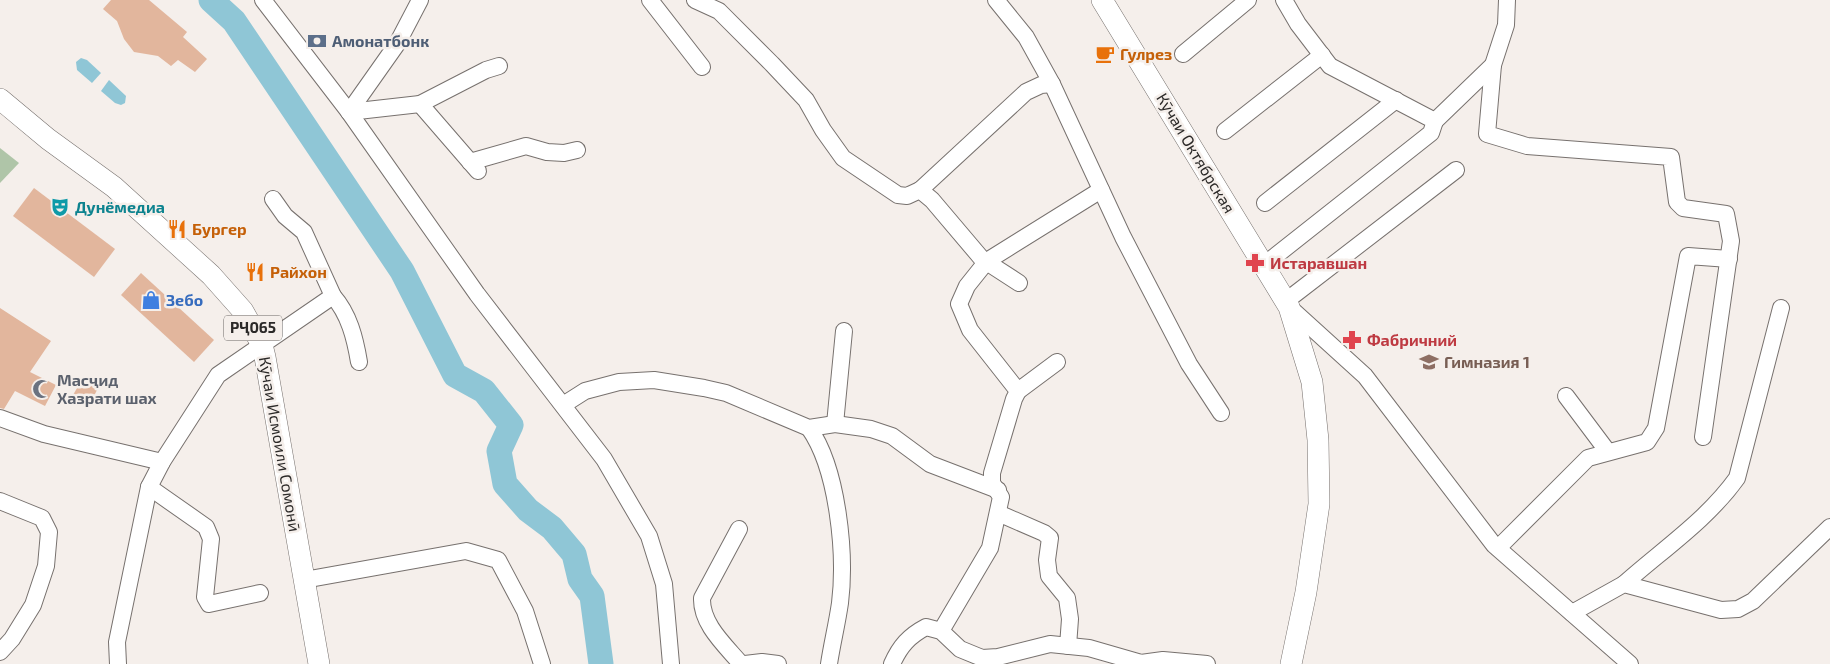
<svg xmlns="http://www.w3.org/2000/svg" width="1830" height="664" font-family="'Exo 2',sans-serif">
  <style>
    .green { fill: #afc5a8 }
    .water { fill: #8fc6d6 }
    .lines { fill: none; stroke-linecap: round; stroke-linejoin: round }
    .river { stroke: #8fc6d6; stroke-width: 25 }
    .building { fill: #e2b69d }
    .minor-casing { stroke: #77716e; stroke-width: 18 }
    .major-casing { stroke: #77716e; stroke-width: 22 }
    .minor { stroke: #fff; stroke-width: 16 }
    .major { stroke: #fff; stroke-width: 21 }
    .labels { text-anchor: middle; stroke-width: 5; stroke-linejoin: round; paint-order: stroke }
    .shield { fill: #f5efeb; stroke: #686462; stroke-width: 1 }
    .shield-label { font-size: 15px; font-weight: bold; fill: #2b2928 }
    .service-label { font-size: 16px; font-weight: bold; fill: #4e5e75; stroke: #f5efeb; text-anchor: start }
    .food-label { font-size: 16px; font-weight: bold; fill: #c56008; stroke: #f5efeb; text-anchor: start }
    .street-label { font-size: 16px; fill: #2b2928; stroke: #f5efeb }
    .culture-label { font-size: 16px; font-weight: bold; fill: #0d838f; stroke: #f5efeb; text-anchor: start }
    .health-label { font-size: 16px; font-weight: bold; fill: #be3a42; stroke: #f5efeb; text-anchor: start }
    .shop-label { font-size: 16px; font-weight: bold; fill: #366cbe; stroke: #f5efeb; text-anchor: start }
    .education-label { font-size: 16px; font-weight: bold; fill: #785e54; stroke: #f5efeb; text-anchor: start }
    .worship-label { font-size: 16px; font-weight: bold; fill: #5b616d; stroke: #f5efeb; text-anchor: start }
  </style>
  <rect width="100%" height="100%" fill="#f5efeb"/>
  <!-- green -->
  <polygon class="green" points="0,148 19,163 0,183"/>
  <!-- water -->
  <g class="water">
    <polygon points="81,58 87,60 101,73 92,83 77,70 76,62"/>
    <polygon points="109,80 126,96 125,103 121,105 115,103 101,91"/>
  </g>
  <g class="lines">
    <!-- river -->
    <polyline class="river" points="211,0 234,21 402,271 455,375 484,391 511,425 499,451 505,484 528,510 552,528 574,554 580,579 592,596 601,664"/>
  </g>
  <!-- building -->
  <g class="building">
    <polygon points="111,0 149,0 187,32 183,37 207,59 195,72 178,60 171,66 158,56 134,52 124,39 117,21 103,9"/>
    <polygon points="34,188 115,249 94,277 13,216"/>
    <polygon points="141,273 214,340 194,362 121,295"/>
    <polygon points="0,308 51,341 30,372 56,385 45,406 15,391 4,409 0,408"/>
    <polygon points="84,376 100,384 90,404 73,395"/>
  </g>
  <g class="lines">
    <!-- minor casing -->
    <g class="minor-casing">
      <g id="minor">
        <polyline points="263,0 349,112 477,294 604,459 649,536 664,584 671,664"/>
        <polyline points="650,0 702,67"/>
        <polyline points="695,0 719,11 772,64 806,100 823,130 843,158 898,195 907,196 920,190 932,200 982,259 1019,283"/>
        <polyline points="996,0 1026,37 1052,84 1123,237 1189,364 1221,413"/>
        <polyline points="1183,54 1248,0"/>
        <polyline points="1493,65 1487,134 1527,146 1671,157 1677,202 1683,208 1726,214 1731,241 1703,437"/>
        <polyline points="420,104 478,171"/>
        <polyline points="349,112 420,104 486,70 499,66"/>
        <polyline points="349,112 397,44 420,0"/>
        <polyline points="1435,121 1493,65 1506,25 1507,0"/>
        <polyline points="1225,131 1322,55"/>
        <polyline points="470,162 526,146 547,152 564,153 577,150"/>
        <polyline points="920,190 1026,92 1041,85 1052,84"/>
        <polyline points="273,199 285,216 304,232 333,296"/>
        <polyline points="1265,203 1396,100"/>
        <polyline points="1264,265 1431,133 1435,121 1330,66 1298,24 1284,0"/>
        <polyline points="1286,301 1456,170"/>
        <polyline points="1289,307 1365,376 1494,545 1630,664"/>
        <polyline points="1018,391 1057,362"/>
        <polyline points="1566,396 1608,452"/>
        <polyline points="563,405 585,391 619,382 654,380 704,388 726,393 809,428 835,424 871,429 892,436 930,464 998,490"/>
        <polyline points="0,418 44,434 162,462"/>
        <polyline points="835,424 844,331"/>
        <path d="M809 428C838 469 846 554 840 603 837 624 832 644 829 664"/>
        <polyline points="149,487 206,527 211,539 205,597 209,604 260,593"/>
        <polyline points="0,501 42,518 49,532 46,566 33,605 12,639 0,652"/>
        <polyline points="998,513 1044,533 1050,538 1047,560 1049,576 1067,598 1070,619 1068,646"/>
        <path d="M739 529 702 598C701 624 725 645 741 664"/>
        <polyline points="1498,548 1588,458 1647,442 1656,428 1688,256 1729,259"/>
        <polyline points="304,580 466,551 498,560 525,611 542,664"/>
        <path d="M1624 584C1662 550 1707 520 1737 478L1781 308"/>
        <polyline points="1572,613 1624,584 1721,610 1738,609 1753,601 1830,527"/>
        <polyline points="941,631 990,548 1001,497 992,483 992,473 1014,399 1018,391 970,330 959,304 967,286 987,261 1101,190"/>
        <path d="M118 664 117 642 149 487 162 462 218 375 333 296C349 314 355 338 359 362"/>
        <polyline points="745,664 762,662 778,664"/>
        <path d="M892 664C900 646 909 636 926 627L941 631 960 649 982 658 998 657 1050 644 1089 648 1141 663 1163 660 1207 664"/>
      </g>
    </g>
    <!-- major casing -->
    <g class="major-casing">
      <g id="major">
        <polyline points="1102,0 1289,307 1312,382 1318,440 1319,504 1306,592 1291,664"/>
        <polyline points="0,99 48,139 114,187 211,275 243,311 262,345 265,357 319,664"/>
      </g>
    </g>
    <!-- minor -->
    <use href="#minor" class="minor"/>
    <!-- major -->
    <use href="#major" class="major"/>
  </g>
  <!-- icons -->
  <defs>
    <g id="bank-bare" transform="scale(1.5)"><path d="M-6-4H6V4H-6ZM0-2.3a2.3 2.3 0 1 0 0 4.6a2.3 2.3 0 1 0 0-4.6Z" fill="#5c6f8a" stroke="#f5efeb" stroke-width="2.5" paint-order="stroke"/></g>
    <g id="cafe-bare" transform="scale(1.5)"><path d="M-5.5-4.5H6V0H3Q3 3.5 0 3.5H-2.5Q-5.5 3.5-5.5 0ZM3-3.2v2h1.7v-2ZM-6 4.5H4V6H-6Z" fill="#e8710a" stroke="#f5efeb" stroke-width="2.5" paint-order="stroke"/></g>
    <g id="theatre-bare" transform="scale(1.5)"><path d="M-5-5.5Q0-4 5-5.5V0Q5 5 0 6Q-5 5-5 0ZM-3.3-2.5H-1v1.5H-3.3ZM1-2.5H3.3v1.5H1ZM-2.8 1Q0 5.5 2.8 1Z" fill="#0f9aa8" stroke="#f5efeb" stroke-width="2.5" paint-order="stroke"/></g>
    <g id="restaurant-bare" transform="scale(1.5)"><path d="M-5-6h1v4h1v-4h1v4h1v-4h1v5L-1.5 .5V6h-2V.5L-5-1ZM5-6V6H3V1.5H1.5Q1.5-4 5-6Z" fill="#e8710a" stroke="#f5efeb" stroke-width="2.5" paint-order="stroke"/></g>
    <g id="pharmacy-bare" transform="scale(1.5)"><path d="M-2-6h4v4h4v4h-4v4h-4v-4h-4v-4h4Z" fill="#e0444e" stroke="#f5efeb" stroke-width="2.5" paint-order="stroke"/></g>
    <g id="shop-bare" transform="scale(1.5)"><path d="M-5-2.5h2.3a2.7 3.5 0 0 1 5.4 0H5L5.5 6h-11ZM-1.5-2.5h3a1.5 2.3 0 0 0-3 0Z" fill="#3f7fe0" stroke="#f5efeb" stroke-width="2.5" paint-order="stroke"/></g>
    <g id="school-bare" transform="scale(1.5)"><path d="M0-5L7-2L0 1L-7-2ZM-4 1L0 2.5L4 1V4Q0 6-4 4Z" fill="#8d6e63" stroke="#f5efeb" stroke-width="2.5" paint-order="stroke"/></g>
    <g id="mosque-bare" transform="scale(1.5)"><path d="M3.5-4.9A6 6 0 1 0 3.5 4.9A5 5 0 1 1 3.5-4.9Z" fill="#6b7280" stroke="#f5efeb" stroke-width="2.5" paint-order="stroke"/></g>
  </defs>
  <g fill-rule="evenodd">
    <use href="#bank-bare" x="317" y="41"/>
    <use href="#cafe-bare" x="1105" y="54"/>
    <use href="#theatre-bare" x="60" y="207"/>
    <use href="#restaurant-bare" x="177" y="229"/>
    <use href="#pharmacy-bare" x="1255" y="263"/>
    <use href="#restaurant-bare" x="255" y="272"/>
    <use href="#shop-bare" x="151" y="300"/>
    <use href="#pharmacy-bare" x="1352" y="340"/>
    <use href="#school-bare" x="1429" y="362"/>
    <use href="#mosque-bare" x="42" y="389"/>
  </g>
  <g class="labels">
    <!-- shield labels -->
    <rect class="shield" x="224" y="315.5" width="58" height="25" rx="4"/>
    <g class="shield-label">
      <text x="253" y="333">РҶ065</text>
    </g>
    <!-- service labels -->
    <g class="service-label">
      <text x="332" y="47">Амонатбонк</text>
    </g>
    <!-- food labels -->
    <g class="food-label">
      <text x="1120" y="60">Гулрез</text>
      <text x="192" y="235">Бургер</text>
      <text x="270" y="278">Райхон</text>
    </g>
    <!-- street labels -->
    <g class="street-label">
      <text transform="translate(1196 153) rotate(59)" y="6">Кӯчаи Октябрская</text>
      <text transform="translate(280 444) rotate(80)" y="6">Кӯчаи Исмоили Сомонӣ</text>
    </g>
    <!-- culture labels -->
    <g class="culture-label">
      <text x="75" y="213">Дунёмедиа</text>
    </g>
    <!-- health labels -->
    <g class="health-label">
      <text x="1270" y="269">Истаравшан</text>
      <text x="1367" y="346">Фабричний</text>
    </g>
    <!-- shop labels -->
    <g class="shop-label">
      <text x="166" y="306">Зебо</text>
    </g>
    <!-- education labels -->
    <g class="education-label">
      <text x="1444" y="368">Гимназия 1</text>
    </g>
    <!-- worship labels -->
    <g class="worship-label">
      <text x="57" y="386">Масҷид<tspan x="57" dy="18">Хазрати шах</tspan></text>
    </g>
  </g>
</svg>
